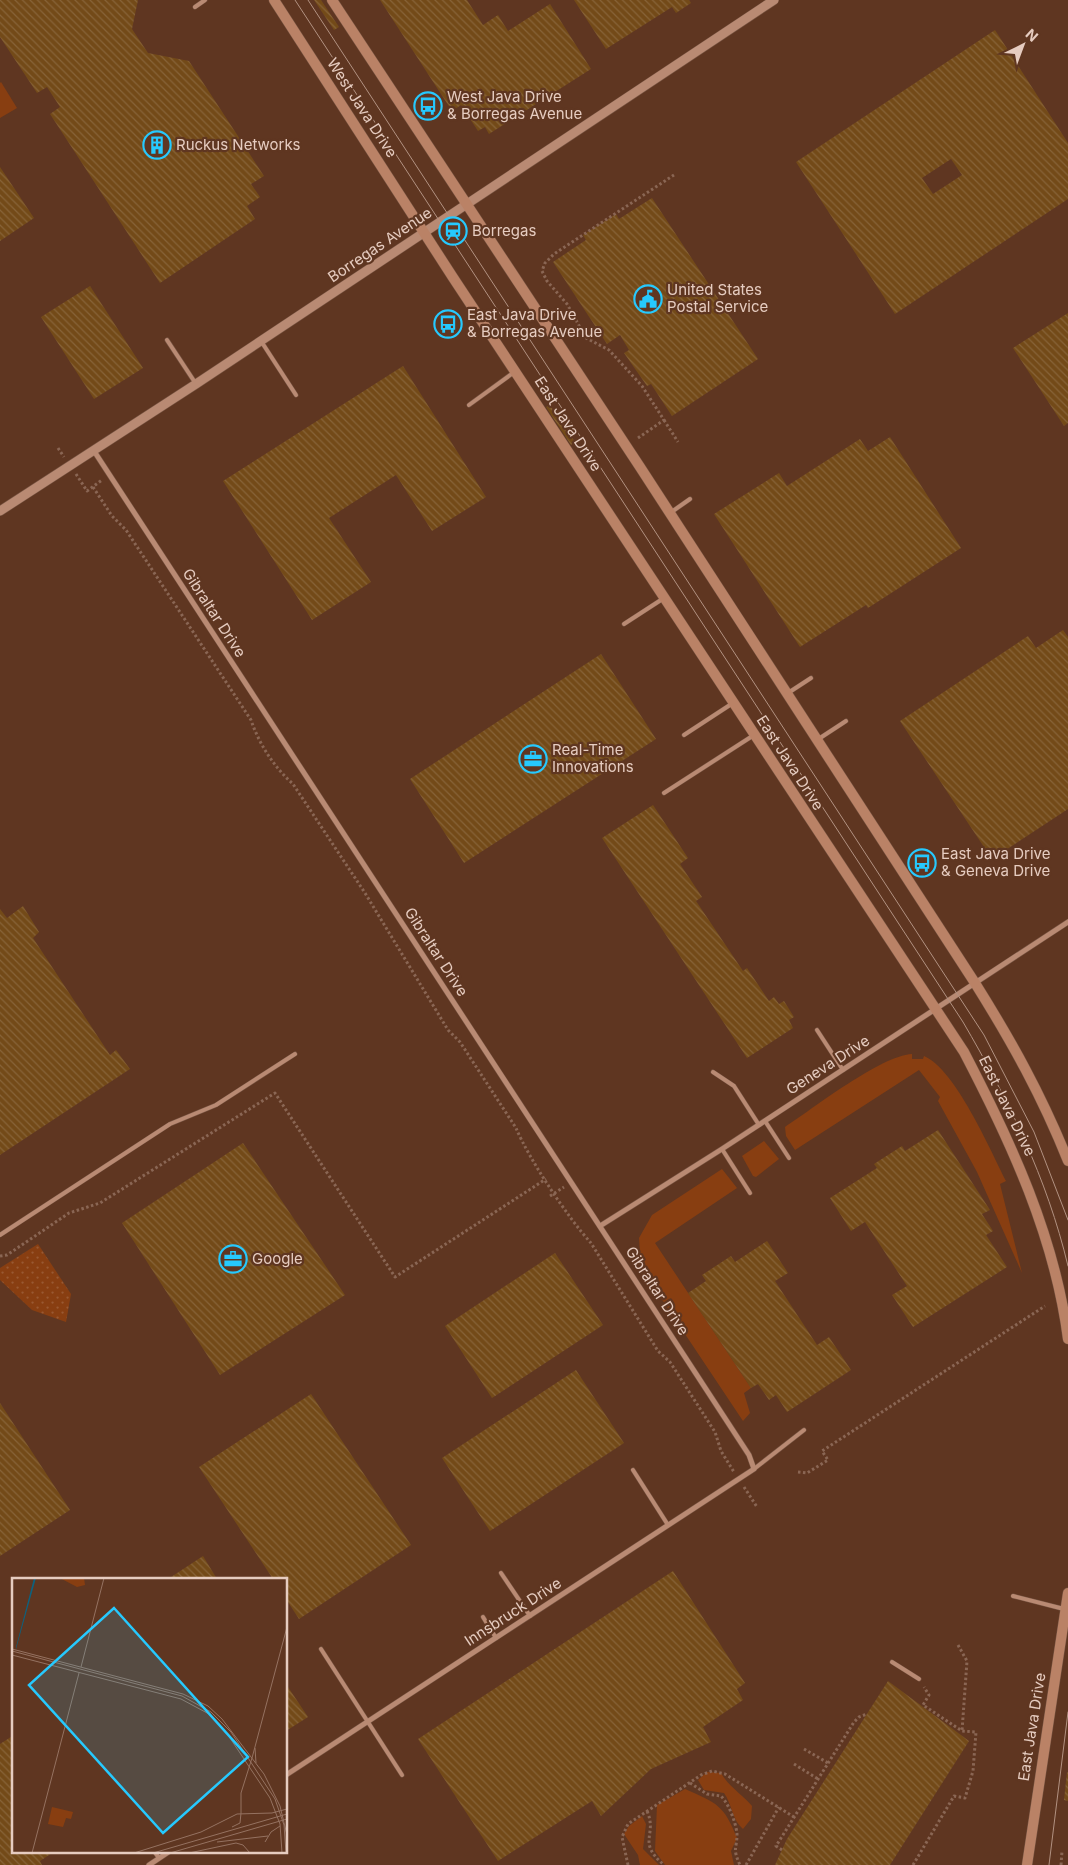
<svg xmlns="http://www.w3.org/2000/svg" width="1068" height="1865" font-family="Inter,sans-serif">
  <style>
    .grass { fill: #883e11 }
    .park { fill: url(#park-dots) }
    .building { fill: url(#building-back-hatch); fill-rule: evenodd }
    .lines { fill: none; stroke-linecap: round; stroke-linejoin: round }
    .service-casing { stroke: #775442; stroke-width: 5 }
    .minor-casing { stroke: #775442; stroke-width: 6 }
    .tertiary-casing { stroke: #775442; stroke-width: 10 }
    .secondary-casing { stroke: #775442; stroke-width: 11 }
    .path { stroke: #8a6654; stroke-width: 3; stroke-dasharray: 2.5 2.5; stroke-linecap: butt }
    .service { stroke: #b98a73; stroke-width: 4 }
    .minor { stroke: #b98a73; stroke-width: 5 }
    .tertiary { stroke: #b98a73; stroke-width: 9 }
    .secondary { stroke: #ba8266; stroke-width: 10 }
    .tram { stroke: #b29282; stroke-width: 1 }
    .labels { text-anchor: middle; stroke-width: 4.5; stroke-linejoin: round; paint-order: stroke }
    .poi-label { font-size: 15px; fill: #e6ccc0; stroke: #5f3621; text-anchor: start }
    .street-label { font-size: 15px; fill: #e6ccc0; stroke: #5f3621 }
    .inset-road { fill: none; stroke: #957261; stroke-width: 1 }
    .view { fill: #26c9fe; fill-opacity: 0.15; stroke: #26c9fe; stroke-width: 2.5 }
    .inset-edge { fill: none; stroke: #e6ccc0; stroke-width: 2.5 }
  </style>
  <defs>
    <pattern id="park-dots" width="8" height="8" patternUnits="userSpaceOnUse" patternTransform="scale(1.25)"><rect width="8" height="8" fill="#883e11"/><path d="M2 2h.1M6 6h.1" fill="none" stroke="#995932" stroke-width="1.8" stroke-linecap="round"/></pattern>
    <pattern id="building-back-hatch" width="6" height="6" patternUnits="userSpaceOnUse" patternTransform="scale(1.25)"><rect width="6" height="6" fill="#734a18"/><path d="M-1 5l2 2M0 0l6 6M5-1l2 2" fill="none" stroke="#876338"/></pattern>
  </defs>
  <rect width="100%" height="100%" fill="#5f3621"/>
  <!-- grass -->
  <g class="grass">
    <polygon points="1,82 17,108 0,118 0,83"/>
    <path d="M912 1054V1059H923L924 1056C955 1069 990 1149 1006 1181L1000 1184 1022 1273 977 1172 938 1101 940 1097 919 1070 795 1150 786 1136 785 1127C814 1108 880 1056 912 1054Z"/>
    <polygon points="764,1141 779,1159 756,1177 753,1176 742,1156"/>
    <polygon points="722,1169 737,1188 655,1243 751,1388 744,1393 750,1413 743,1421 641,1268 639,1238 652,1215"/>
    <path d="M707 1772 721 1773C729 1787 742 1794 752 1806L751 1819 743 1829C732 1820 732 1804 724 1793L704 1790 698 1780Z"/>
    <path d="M685 1789C717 1803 724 1805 737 1838L731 1851 734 1865H665L655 1851 657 1805Z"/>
    <polygon points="642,1816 646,1824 643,1849 659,1865 640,1865 638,1855 624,1834 629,1826"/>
  </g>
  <!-- park -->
  <polygon class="park" points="38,1244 71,1294 66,1322 32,1310 0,1280 0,1268"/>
  <!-- building -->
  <g class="building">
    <polygon points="0,0 138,0 132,29 148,53 189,61 264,176 251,184 260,197 247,206 255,219 160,283 50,114 60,107 47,87 37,93 0,37"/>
    <polygon points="314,0 321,0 339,27 334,30"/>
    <polygon points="380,0 467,0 483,25 498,15 508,31 550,4 591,69 489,134 485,127 478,131 461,105 452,111"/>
    <polygon points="574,0 689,0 691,3 676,13 672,7 606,49"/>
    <path d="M995 30 1068 143V199L895 314 796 162ZM951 159 962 175 933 194 922 178Z"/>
    <polygon points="0,167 34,218 0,241"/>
    <polygon points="652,198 758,359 672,416 651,384 647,386 624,353 629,350 620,335 607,344 553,262 586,240 583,235 616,214 619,219"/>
    <polygon points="90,286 143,368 94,399 41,317"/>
    <polygon points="1068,313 1068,423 1064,426 1013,348"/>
    <polygon points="403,366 486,497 432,531 396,475 329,518 371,582 312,620 223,481"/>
    <polygon points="550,405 575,442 571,445 546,407"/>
    <polygon points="890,437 961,548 868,608 866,605 800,647 714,514 779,473 787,486 860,439 868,451"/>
    <polygon points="1063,630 1068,637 1068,809 992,859 900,721 1028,636 1036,648"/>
    <polygon points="601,654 656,739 464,863 410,779"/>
    <polygon points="653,805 688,858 680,864 702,897 696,901 743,971 747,968 769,1001 774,997 779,1004 784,1001 794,1017 789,1020 793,1028 747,1058 602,838"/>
    <polygon points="23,906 39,932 33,938 110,1055 116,1050 130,1069 0,1155 0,909 7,918"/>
    <polygon points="938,1130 990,1210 982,1214 993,1231 986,1235 1007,1267 913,1327 892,1295 907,1286 865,1222 851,1231 830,1198 877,1168 874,1164 902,1146 905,1151"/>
    <polygon points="243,1143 345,1295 220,1375 122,1223"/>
    <polygon points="767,1241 788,1273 775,1281 817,1345 829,1337 851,1370 787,1412 776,1395 769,1400 758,1384 751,1388 688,1293 706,1281 702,1275 731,1256 735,1262"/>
    <polygon points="555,1253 603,1325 492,1398 445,1326"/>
    <polygon points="576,1370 624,1443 490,1531 442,1458"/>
    <polygon points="311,1394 411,1545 299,1619 286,1599 286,1579 273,1579 199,1467"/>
    <polygon points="0,1403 70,1510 0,1556"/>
    <polygon points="203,1556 217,1579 168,1579"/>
    <polygon points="673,1571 745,1683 737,1689 743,1700 703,1727 711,1742 651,1769 601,1816 592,1801 498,1861 418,1739"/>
    <polygon points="888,1681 969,1741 890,1865 775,1865 787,1839"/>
    <polygon points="286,1684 308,1717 286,1731"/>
    <polygon points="14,1735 14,1851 55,1851 40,1861 42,1865 0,1865 0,1744"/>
    <polygon points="1067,1772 1068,1773 1068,1801 1064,1800"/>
  </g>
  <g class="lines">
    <!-- service casing -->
    <g class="service-casing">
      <g id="service">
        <polyline points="195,7 205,0"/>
        <polyline points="167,340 196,384"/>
        <polyline points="261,341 296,395"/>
        <polyline points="469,405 513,373"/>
        <polyline points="670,513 690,499"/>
        <polyline points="624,624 664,598"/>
        <polyline points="788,693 811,678"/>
        <polyline points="684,735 733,703"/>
        <polyline points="817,740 846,721"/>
        <polyline points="664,793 754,735"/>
        <polyline points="817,1030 843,1070"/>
        <polyline points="713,1072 734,1086 759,1125"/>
        <polyline points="765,1121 789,1158"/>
        <polyline points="722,1149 750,1193"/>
        <polyline points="0,1235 170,1124 216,1105 295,1054"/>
        <polyline points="754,1469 804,1430"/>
        <polyline points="633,1470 668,1525"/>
        <polyline points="501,1573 530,1616"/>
        <polyline points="1013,1596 1064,1609"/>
        <polyline points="483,1617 496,1638"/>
        <polyline points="321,1649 402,1775"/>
        <polyline points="892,1662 919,1679"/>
        <polyline points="154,1851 159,1858"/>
      </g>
    </g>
    <!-- minor casing -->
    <g class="minor-casing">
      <g id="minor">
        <polyline points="94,451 749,1455 754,1469 286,1775"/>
        <polyline points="600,1226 722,1149 1068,922"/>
        <polyline points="149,1865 170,1851"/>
      </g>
    </g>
    <!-- tertiary casing -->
    <g class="tertiary-casing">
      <polyline id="tertiary" points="0,511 196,384 774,0"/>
    </g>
    <!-- secondary casing -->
    <g class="secondary-casing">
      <g id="secondary">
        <path d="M274 0 452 276 964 1052C1011 1142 1055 1237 1068 1339"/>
        <path d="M332 0 640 467 975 983C1012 1042 1042 1096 1068 1161"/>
        <polyline points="1027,1865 1068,1593"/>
      </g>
    </g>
    <!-- path -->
    <g class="path">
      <polyline points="664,420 678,442"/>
      <polyline points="638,438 664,420 642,386 609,350 586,338 567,304 547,281 542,271 545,263 554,254 674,175"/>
      <polyline points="58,448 64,457"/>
      <polyline points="76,474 87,491 102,480"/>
      <path d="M93 487 112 516 126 530 251 720C259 744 274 767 293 784L365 893 448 1030 460 1042 516 1128C529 1159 568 1218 591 1243L658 1351 670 1362 715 1432 721 1451 734 1472"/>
      <polyline points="550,1196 564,1187"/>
      <polyline points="0,1256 7,1255 69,1213 100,1203 275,1093 395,1277 546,1179"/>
      <polyline points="798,1472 807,1473 828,1460 822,1451 1045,1306"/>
      <polyline points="744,1487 757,1507"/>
      <polyline points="958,1645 967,1661 962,1731"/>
      <polyline points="804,1749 828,1763"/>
      <polyline points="794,1764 818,1779"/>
      <path d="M690 1783 707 1794 721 1796C729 1804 736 1823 737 1834 737 1850 732 1847 740 1865"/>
      <path d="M647 1811C658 1836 636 1841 664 1865"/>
      <polyline points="782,1850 776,1846 854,1722 859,1717 867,1714"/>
      <polyline points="628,1865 622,1837 628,1824 701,1775 712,1771 725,1774 794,1817"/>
      <polyline points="746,1865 779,1807"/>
      <polyline points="913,1865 954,1796 965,1798 973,1771 976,1732 962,1731 923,1705 929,1695 924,1687"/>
      <polyline points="1061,1865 1062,1851"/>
    </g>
    <!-- service -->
    <use href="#service" class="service"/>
    <!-- minor -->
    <use href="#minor" class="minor"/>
    <!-- tertiary -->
    <use href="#tertiary" class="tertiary"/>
    <!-- secondary -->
    <use href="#secondary" class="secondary"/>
    <!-- tram -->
    <g class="tram">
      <path d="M295 0 963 1022C1008 1099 1047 1178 1068 1266"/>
      <polyline points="308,0 984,1035 1034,1132 1068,1220"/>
      <polyline points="1049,1865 1068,1712"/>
    </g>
  </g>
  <!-- icons -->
  <defs>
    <g id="bus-ring" transform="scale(1.4375)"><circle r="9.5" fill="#5f3621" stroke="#26c9fe" stroke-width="1.5"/><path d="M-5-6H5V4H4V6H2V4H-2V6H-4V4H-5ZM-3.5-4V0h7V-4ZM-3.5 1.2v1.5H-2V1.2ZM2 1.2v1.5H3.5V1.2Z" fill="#26c9fe"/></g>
    <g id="building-ring" transform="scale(1.4375)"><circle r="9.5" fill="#5f3621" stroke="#26c9fe" stroke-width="1.5"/><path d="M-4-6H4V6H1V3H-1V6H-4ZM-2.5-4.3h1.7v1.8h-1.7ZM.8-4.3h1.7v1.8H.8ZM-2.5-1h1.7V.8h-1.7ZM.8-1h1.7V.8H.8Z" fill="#26c9fe"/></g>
    <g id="station-ring" transform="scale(1.4375)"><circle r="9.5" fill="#5f3621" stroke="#26c9fe" stroke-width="1.5"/><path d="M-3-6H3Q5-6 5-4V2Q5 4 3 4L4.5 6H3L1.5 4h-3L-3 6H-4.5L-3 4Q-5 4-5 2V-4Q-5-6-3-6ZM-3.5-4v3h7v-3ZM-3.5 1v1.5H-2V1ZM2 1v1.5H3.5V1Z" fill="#26c9fe"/></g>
    <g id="civic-ring" transform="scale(1.4375)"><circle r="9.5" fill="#5f3621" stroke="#26c9fe" stroke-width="1.5"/><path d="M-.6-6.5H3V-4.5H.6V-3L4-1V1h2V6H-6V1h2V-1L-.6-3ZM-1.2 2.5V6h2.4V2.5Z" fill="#26c9fe"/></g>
    <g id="office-ring" transform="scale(1.4375)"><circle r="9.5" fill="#5f3621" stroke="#26c9fe" stroke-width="1.5"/><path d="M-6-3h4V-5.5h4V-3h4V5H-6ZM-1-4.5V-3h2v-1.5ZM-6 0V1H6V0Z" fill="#26c9fe"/></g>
  </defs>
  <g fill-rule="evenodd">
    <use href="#bus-ring" x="428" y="106"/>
    <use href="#building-ring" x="157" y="145"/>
    <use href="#station-ring" x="453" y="231"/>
    <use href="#civic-ring" x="648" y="299"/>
    <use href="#bus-ring" x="448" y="324"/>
    <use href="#office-ring" x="533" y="759"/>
    <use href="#bus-ring" x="922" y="863"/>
    <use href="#office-ring" x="233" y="1259"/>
  </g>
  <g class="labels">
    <!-- poi labels -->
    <g class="poi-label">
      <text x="447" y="102">West Java Drive<tspan x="447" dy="17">&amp; Borregas Avenue</tspan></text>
      <text x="176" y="150">Ruckus Networks</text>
      <text x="472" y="236">Borregas</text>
      <text x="667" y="295">United States<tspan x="667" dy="17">Postal Service</tspan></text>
      <text x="467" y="320">East Java Drive<tspan x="467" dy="17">&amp; Borregas Avenue</tspan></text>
      <text x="552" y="755">Real-Time<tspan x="552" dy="17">Innovations</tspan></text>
      <text x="941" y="859">East Java Drive<tspan x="941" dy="17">&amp; Geneva Drive</tspan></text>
      <text x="252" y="1264">Google</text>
    </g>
    <!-- street labels -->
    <g class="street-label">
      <text transform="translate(362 108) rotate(57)" y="5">West Java Drive</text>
      <text transform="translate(380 245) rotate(-34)" y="5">Borregas Avenue</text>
      <text transform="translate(568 424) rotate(57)" y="5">East Java Drive</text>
      <text transform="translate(214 613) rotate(57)" y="5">Gibraltar Drive</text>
      <text transform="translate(790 763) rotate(57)" y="5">East Java Drive</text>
      <text transform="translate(436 952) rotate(57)" y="5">Gibraltar Drive</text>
      <text transform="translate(828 1065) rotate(-33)" y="5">Geneva Drive</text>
      <text transform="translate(1007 1106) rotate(64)" y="5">East Java Drive</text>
      <text transform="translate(657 1291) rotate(57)" y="5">Gibraltar Drive</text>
      <text transform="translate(513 1612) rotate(-33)" y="5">Innsbruck Drive</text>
      <text transform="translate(1032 1727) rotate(-81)" y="5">East Java Drive</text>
    </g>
  </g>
  <!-- overview -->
  <g transform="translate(12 1578)">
    <rect width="275" height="275" fill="#5f3621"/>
    <path d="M48 0H72L73 7 65 9Z" fill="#883e11"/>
    <path d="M40 229 61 234 59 241 54 240 51 249 36 246Z" fill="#883e11"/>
    <path d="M22 0H24L4 71V69Z" fill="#0e617d"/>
    <path class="inset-road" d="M0 71 171 116 196 128 210 141 252 196 268 228 275 257M0 73 170 118 199 134 219 154 263 221 272 247 274 275M0 77 169 121 197 136 214 154 258 220 268 246 270 275M69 89 92 0M243 170 244 185M240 180 275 49M229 235V215L240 180M220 249 228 245 229 235M205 264 256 258M253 264 259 254 268 248M20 275 67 95M122 275 189 254 225 236 260 235 275 231M141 275 275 236M158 275 275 241M177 275 224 265 231 267 238 275"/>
    <path class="view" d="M102 30 236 179 151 255 17 107Z"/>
    <rect width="275" height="275" class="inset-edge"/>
  </g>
  <!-- north arrow -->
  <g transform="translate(1023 45) rotate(42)" stroke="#5f3621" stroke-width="4" paint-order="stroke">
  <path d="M0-4L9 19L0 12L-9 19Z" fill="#e6ccc0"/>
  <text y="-8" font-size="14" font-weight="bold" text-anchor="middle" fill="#e6ccc0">N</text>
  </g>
</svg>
